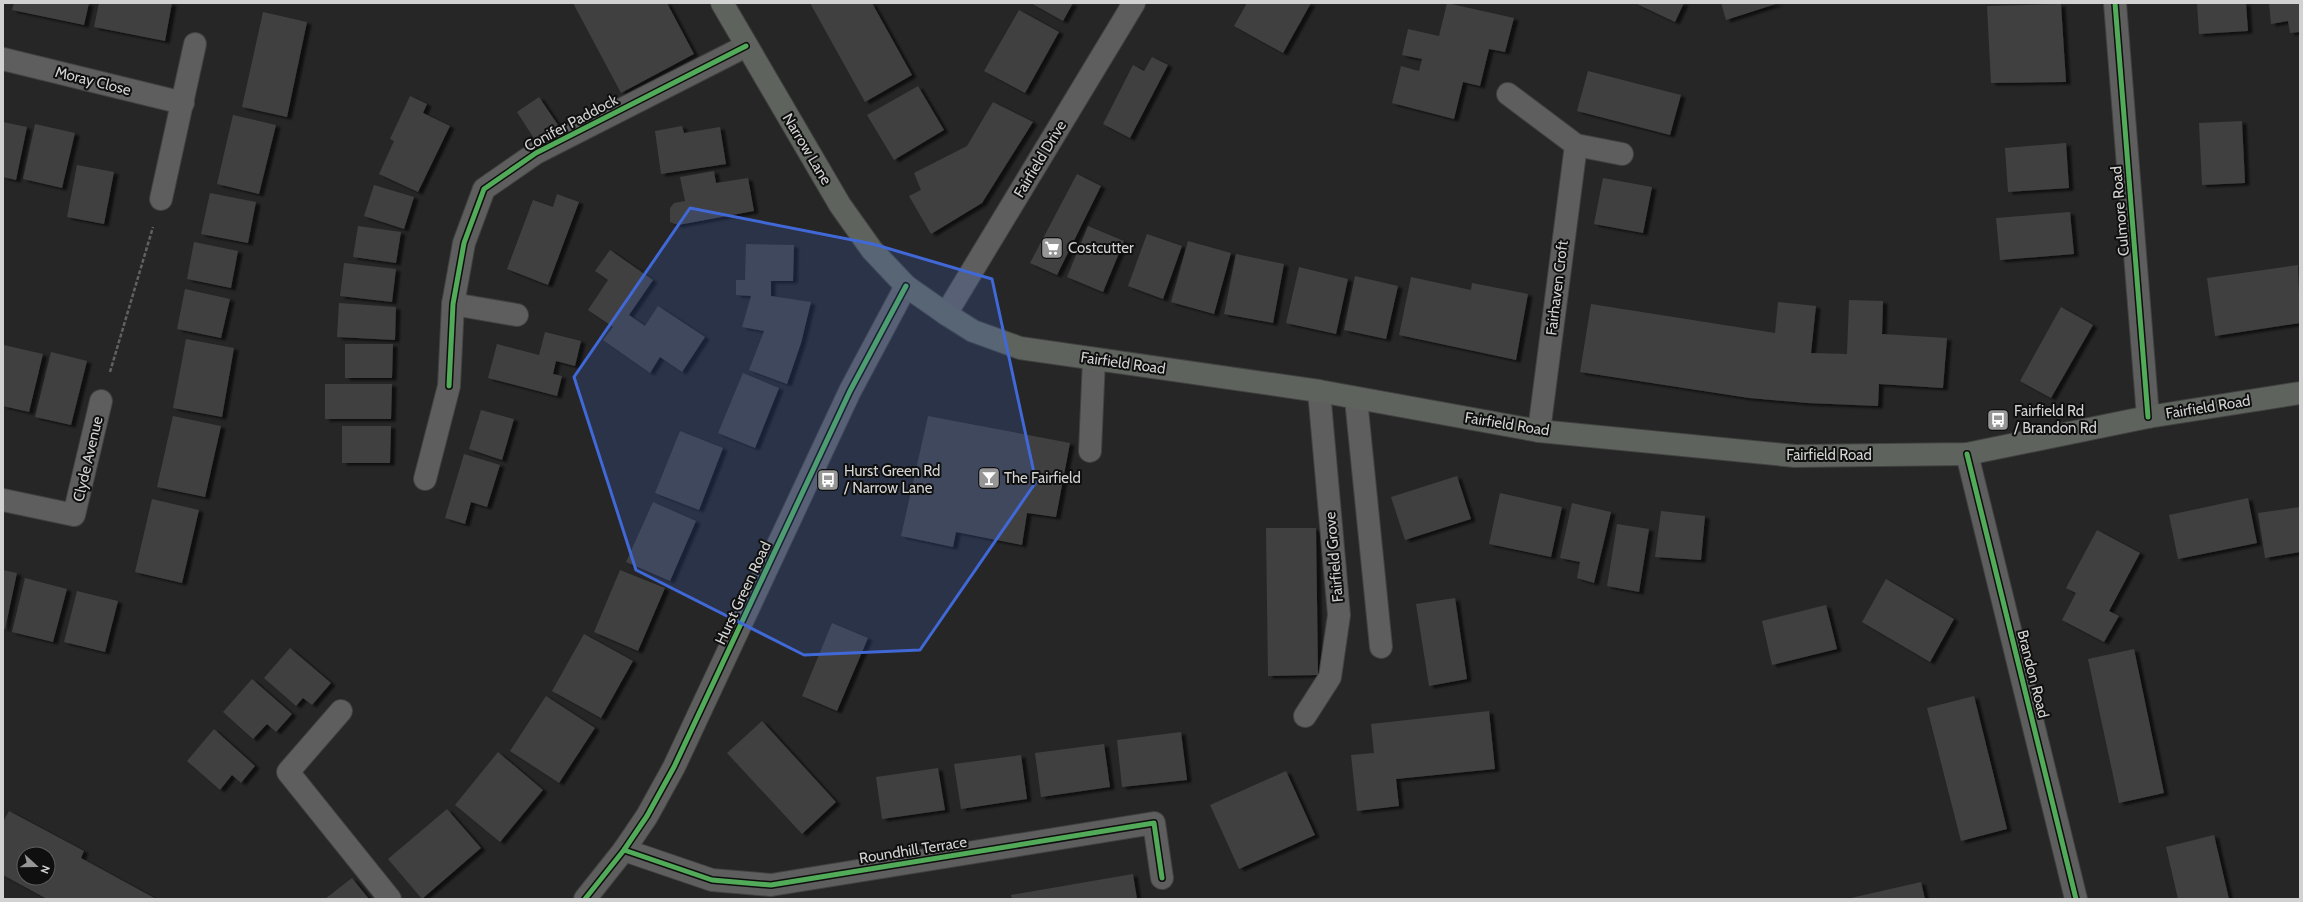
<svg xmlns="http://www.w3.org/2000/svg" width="2303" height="902" font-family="Cabin,sans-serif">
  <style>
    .building { fill: #3f403f; fill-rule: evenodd; filter: url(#shadow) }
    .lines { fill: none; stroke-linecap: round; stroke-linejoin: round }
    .minor-casing { stroke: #414241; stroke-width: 24 }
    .major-casing { stroke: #414241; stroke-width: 24 }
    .path { stroke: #606260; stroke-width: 2.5; stroke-dasharray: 4 2; stroke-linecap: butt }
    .minor { stroke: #5d5e5d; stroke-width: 22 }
    .major { stroke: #5e645d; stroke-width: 22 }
    .cycleway-casing { stroke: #0e0f0e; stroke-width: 8 }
    .cycleway { stroke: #51ab58; stroke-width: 5 }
    .marked { fill: #4168d7; fill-opacity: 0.2; stroke: #4168d7; stroke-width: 3; stroke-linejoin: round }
    .labels { text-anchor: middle; stroke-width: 4; stroke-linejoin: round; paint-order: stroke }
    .street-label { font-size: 15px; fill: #d1d2d1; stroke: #0e0f0e }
    .poi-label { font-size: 15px; fill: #d1d2d1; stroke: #0e0f0e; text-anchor: start }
  </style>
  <defs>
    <filter id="shadow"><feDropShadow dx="4.5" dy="2.5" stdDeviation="1" flood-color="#0009"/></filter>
  </defs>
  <rect width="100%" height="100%" fill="#252625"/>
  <!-- building -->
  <g class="building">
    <polygon points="14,3 89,3 84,25 12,10"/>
    <polygon points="99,3 172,3 165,41 94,27"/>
    <polygon points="573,3 667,3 694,54 621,93"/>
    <polygon points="810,3 872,3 912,75 865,102"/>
    <polygon points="1031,3 1073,3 1063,21"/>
    <polygon points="1247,3 1311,3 1283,53 1234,26"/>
    <polygon points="1447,3 1514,18 1505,52 1489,49 1480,86 1463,82 1454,119 1392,103 1401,66 1419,71 1422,59 1402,55 1408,29 1439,36"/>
    <polygon points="1635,3 1684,3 1675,22"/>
    <polygon points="1721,3 1779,3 1726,20"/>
    <polygon points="2197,3 2246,3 2248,31 2199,34"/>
    <polygon points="2269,3 2300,3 2300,32 2290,33 2288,21 2271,24"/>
    <polygon points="2061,4 2066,82 1991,83 1987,6"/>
    <polygon points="1019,10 1059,32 1025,93 984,71"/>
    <polygon points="263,12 307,22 287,117 242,107"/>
    <polygon points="1152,57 1168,65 1130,138 1103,124 1133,65 1144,71"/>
    <polygon points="1588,71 1681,95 1670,135 1577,111"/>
    <polygon points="918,86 944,130 894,160 867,115"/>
    <polygon points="410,96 427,104 423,113 450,126 418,192 379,174 394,141 390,139"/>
    <polygon points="539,97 558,125 535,140 517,112"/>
    <polygon points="993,102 1033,122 982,203 931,234 909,196 921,190 914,173 967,146"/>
    <polygon points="233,115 276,125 259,194 217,184"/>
    <polygon points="2242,121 2245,183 2202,185 2199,123"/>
    <polygon points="3,122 27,127 16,180 3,177"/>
    <polygon points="35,124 75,133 62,188 23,179"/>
    <polygon points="682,126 684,133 720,127 726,164 661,174 655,131"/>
    <polygon points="2066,143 2069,188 2008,192 2005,148"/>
    <polygon points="77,165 114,172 104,224 67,217"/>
    <polygon points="714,171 716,183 748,178 754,211 678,225 670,222 670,208 674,203 685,201 680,177"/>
    <polygon points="1077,174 1101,186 1057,275 1030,263"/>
    <polygon points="1603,178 1652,187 1643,233 1594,224"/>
    <polygon points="374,185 414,197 404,229 364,216"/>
    <polygon points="210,193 256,202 248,243 201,234"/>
    <polygon points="557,194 579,202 548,285 507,269 533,200 553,207"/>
    <polygon points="2070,212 2074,254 2000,260 1996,218"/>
    <polygon points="358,226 401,232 396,263 353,257"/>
    <polygon points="1088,226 1124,241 1103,292 1067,277"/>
    <polygon points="1147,234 1182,246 1163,299 1128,286"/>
    <polygon points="1188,241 1231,253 1214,314 1171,302"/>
    <polygon points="194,242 238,251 231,288 187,279"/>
    <polygon points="746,244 794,245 793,281 771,281 771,296 811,302 801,343 787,384 749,370 764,331 742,327 751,296 736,295 736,280 745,280"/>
    <polygon points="610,250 653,280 629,315 645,326 658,306 705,337 682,372 660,357 650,373 603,340 613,327 588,310 608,280 595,271"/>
    <polygon points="1236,254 1284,264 1273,323 1224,314"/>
    <polygon points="344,263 396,269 392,302 340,296"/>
    <polygon points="2298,265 2300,323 2215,336 2207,278"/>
    <polygon points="1299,267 1348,279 1336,334 1286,323"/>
    <polygon points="1355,276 1398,286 1386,339 1344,330"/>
    <polygon points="1411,277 1471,290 1472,283 1528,294 1516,360 1399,335"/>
    <polygon points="185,289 230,299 221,338 177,329"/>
    <polygon points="1849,300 1883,301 1882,334 1947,338 1943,388 1879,384 1878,406 1807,403 1749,398 1580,372 1591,304 1775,333 1778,302 1816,306 1811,353 1847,354"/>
    <polygon points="339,303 396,307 395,340 337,337"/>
    <polygon points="2061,307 2093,325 2051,398 2020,381"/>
    <polygon points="545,332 581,341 575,366 556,361 553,374 562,376 557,396 488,378 497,344 539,355"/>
    <polygon points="186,339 234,348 222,417 173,408"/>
    <polygon points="345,344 393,344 392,378 345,378"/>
    <polygon points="4,345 43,354 29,412 3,406"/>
    <polygon points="51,352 87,361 71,425 35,417"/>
    <polygon points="743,373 779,388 755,448 718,433"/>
    <polygon points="325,384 392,384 391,419 325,419"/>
    <polygon points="481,410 514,419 502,460 469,449"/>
    <polygon points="173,416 221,426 205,497 157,487"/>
    <polygon points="928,416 1070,443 1056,517 1027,513 1022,545 956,532 953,547 901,536"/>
    <polygon points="342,426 391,426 390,463 342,463"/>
    <polygon points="680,431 723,448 699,510 655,493"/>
    <polygon points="464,454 500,465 487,507 471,502 465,524 445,518"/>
    <polygon points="1457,476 1471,519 1405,540 1391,497"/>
    <polygon points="1500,493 1562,507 1551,557 1489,544"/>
    <polygon points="2248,498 2257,543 2178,559 2169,515"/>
    <polygon points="152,499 199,510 182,583 135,572"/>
    <polygon points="653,502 696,521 670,581 626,562"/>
    <polygon points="1572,503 1611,512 1594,583 1577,578 1580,562 1560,558"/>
    <polygon points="2300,507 2300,552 2265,558 2258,513"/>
    <polygon points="1661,511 1705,516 1701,560 1655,557"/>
    <polygon points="1617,524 1649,529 1639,592 1607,586"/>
    <polygon points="1266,528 1316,528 1318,675 1268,676"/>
    <polygon points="2097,530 2140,553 2109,611 2119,616 2104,642 2062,620 2076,593 2066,588"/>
    <polygon points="3,570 17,573 5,629 3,628"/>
    <polygon points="620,570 665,588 638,651 594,632"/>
    <polygon points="25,578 67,589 53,642 12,632"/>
    <polygon points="1886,579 1954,619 1930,662 1862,622"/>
    <polygon points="77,591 118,601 105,652 64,642"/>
    <polygon points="1455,598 1467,679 1429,686 1416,604"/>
    <polygon points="1826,605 1837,649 1772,665 1762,621"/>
    <polygon points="832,623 868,638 837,711 802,696"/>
    <polygon points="584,634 633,661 601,718 552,691"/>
    <polygon points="290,648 331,683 312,705 303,698 296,706 264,678"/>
    <polygon points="2134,649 2164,793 2119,803 2088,659"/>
    <polygon points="252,679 292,714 276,732 267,724 253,739 223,712"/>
    <polygon points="546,696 595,728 559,783 510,751"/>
    <polygon points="1974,696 2007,829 1961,841 1927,708"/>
    <polygon points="1489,711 1495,769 1396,779 1399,806 1357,811 1351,755 1374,753 1371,724"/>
    <polygon points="762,721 836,802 802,834 727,753"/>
    <polygon points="214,729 255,766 241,783 232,775 220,790 187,761"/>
    <polygon points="1181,732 1187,780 1122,787 1117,740"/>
    <polygon points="1104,744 1110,787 1041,797 1035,753"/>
    <polygon points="498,752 543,790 500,842 455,805"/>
    <polygon points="1021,755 1027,799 961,809 954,764"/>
    <polygon points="938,768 945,810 882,819 876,777"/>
    <polygon points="1286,771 1315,835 1239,869 1210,805"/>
    <polygon points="447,809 481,848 422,899 388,859"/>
    <path d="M9 811 84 851 81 858 156 899H47L3 875V822ZM24 854H48V878H24Z"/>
    <polygon points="2214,835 2229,899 2178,899 2166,847"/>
    <polygon points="1133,874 1137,899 1012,899 1011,895"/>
    <polygon points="352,878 369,899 325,899"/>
    <polygon points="1921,882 1925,899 1851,899 1851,898"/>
  </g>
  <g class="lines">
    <!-- minor casing -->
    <g class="minor-casing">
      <g id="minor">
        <polyline points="2115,3 2148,417"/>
        <polyline points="3,59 183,103"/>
        <polyline points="1508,94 1576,145 1622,154"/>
        <polyline points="161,199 195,44"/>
        <polyline points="453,304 517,315"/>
        <polyline points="946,314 1134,3"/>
        <polyline points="1356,399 1381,647"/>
        <polyline points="1539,431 1576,145"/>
        <polyline points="1090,451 1094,359"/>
        <polyline points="1967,454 2076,899"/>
        <polyline points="425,479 449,386 453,304 464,243 484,189 536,153 746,46"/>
        <polyline points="3,500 74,515 101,401"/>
        <polyline points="341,711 288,772 390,899"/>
        <polyline points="1305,716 1330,677 1339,615 1319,391"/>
        <polyline points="624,850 712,880 771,885 1154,823 1162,878"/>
        <polyline points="585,899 624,850 647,816 674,767 850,391 906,286"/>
      </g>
    </g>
    <!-- major casing -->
    <g class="major-casing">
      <polyline id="major" points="722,3 840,205 872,250 906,286 946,314 973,331 1020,348 1319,391 1539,431 1795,456 1967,454 2148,417 2300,393"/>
    </g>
    <!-- path -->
    <polyline class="path" points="110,372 153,227"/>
    <!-- minor -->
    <use href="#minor" class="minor"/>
    <!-- major -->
    <use href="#major" class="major"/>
    <!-- cycleway casing -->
    <g class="cycleway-casing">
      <g id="cycleway">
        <polyline points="2115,3 2148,417"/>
        <polyline points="449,386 453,304 464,243 484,189 536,153 746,46"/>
        <polyline points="1967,454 2076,899"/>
        <polyline points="624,850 712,880 771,885 1154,823 1162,878"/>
        <polyline points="585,899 624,850 647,816 674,767 850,391 906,286"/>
      </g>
    </g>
    <!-- cycleway -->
    <use href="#cycleway" class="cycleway"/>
  </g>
  <!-- marked area -->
  <path class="marked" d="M690 208 873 244 992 279 1036 482 920 650 804 655 636 570 574 377Z"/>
  <!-- icons -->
  <defs>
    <g id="supermarket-square" transform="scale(1.15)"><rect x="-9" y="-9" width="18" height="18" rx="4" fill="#959695" stroke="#0e0f0e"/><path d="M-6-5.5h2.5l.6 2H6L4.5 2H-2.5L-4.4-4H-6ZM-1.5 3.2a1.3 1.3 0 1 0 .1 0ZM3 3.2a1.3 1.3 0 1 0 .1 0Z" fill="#fff"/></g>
    <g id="bus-square" transform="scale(1.15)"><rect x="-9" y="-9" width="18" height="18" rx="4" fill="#959695" stroke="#0e0f0e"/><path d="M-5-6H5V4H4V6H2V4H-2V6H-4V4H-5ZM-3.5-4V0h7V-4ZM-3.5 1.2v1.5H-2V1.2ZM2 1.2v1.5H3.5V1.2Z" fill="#fff"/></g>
    <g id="bar-square" transform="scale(1.15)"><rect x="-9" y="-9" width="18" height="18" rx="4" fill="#959695" stroke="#0e0f0e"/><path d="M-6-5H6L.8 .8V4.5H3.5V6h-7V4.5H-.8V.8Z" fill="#fff"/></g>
  </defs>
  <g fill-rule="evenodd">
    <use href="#supermarket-square" x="1052" y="248"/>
    <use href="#bus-square" x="1998" y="420"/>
    <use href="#bar-square" x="989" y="478"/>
    <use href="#bus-square" x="828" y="480"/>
  </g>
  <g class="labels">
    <!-- street labels -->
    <g class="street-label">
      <text transform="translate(93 81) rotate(14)" y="5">Moray Close</text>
      <text transform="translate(571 123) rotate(-28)" y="5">Conifer Paddock</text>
      <text transform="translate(807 149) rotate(59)" y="5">Narrow Lane</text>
      <text transform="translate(1040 159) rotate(-59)" y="5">Fairfield Drive</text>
      <text transform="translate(2120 211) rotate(-95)" y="5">Culmore Road</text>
      <text transform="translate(1557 288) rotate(-83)" y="5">Fairhaven Croft</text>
      <text transform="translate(1123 363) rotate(8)" y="5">Fairfield Road</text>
      <text transform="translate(2208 407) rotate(-9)" y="5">Fairfield Road</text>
      <text transform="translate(1507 424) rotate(9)" y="5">Fairfield Road</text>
      <text x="1829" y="460">Fairfield Road</text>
      <text transform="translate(88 459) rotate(-77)" y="5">Clyde Avenue</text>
      <text transform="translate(1334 557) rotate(-95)" y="5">Fairfield Grove</text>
      <text transform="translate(743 593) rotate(-65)" y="5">Hurst Green Road</text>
      <text transform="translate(2033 674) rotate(76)" y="5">Brandon Road</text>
      <text transform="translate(913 850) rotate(-9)" y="5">Roundhill Terrace</text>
    </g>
    <!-- poi labels -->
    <g class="poi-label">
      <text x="1068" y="253">Costcutter</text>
      <text x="2014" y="416">Fairfield Rd<tspan x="2014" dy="17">/ Brandon Rd</tspan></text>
      <text x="844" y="476">Hurst Green Rd<tspan x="844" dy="17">/ Narrow Lane</tspan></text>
      <text x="1004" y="483">The Fairfield</text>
    </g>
  </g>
  <!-- border -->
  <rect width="2303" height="902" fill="none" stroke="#d1d2d1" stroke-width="8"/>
  <!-- north arrow -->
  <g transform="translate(36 866) rotate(111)"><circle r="19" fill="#0e0f0e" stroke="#5c5d5c"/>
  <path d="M0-3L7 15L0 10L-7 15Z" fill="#959695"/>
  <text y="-6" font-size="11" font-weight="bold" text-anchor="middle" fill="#d1d2d1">N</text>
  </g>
</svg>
